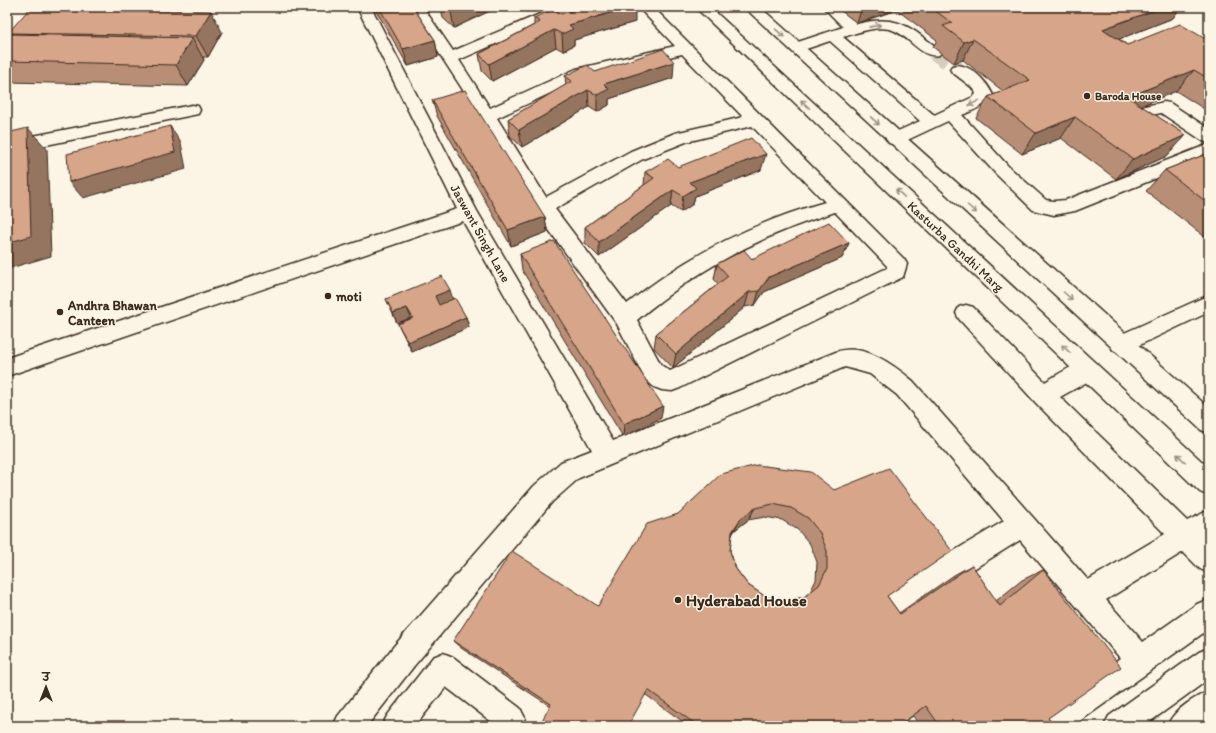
<svg xmlns="http://www.w3.org/2000/svg" width="1216" height="733" font-family="Itim,'Playpen Sans Deva',sans-serif">
  <style>
    .lines { fill: none; stroke-linecap: round; stroke-linejoin: round }
    .minor-tunnel { stroke: #d5ccbd; stroke-width: 16; stroke-dasharray: 16 8; stroke-linecap: butt }
    .minor-casing { stroke: #3b2a1e; stroke-width: 3 }
    .major-casing { stroke: #3b2a1e; stroke-width: 3 }
    .minor { fill: #fcf5e5; fill-rule: evenodd }
    .major { fill: #fcf5e5; fill-rule: evenodd }
    .wall { fill: #b98e76; stroke: #3b2a1e; fill-rule: evenodd }
    .shaded-wall { fill: #967460; stroke: #3b2a1e }
    .building { fill: #d7a589; stroke: #3b2a1e; fill-rule: evenodd }
    .oneway { stroke: #9c9082 }
    .poi-dot { fill: #3b2a1e; stroke: #fcf5e5; stroke-width: 1.5 }
    .labels { text-anchor: middle; stroke-width: 3; stroke-linejoin: round; paint-order: stroke }
    .far-poi-label { font-size: 11px; font-weight: bold; fill: #3b2a1e; stroke: #fcf5e5; text-anchor: start }
    .street-label { font-size: 13px; fill: #3b2a1e; stroke: #fcf5e5 }
    .poi-label { font-size: 13px; font-weight: bold; fill: #3b2a1e; stroke: #fcf5e5; text-anchor: start }
    .near-poi-label { font-size: 16px; font-weight: bold; fill: #3b2a1e; stroke: #fcf5e5; text-anchor: start }
  </style>
  <rect width="100%" height="100%" fill="#fcf5e5"/>
  <filter id="ink" filterUnits="userSpaceOnUse"><feTurbulence type="fractalNoise" baseFrequency=".025" numOctaves="2"/><feDisplacementMap in="SourceGraphic" scale="8" xChannelSelector="R" yChannelSelector="G"/><feConvolveMatrix kernelMatrix="1 2 1 2 8 2 1 2 1" color-interpolation-filters="sRGB"/></filter>
  <g filter="url(#ink)">
    <g class="lines">
      <!-- minor-tunnel -->
      <polyline class="minor-tunnel" points="934,52 958,69"/>
      <!-- minor casing -->
      <g class="minor-casing">
        <g id="minor">
          <path d="M357 7H371L477 211 613 441 836 352C863 342 894 365 913 381L1088 580 1165 534 1035 402 959 319 956 313 959 307 966 305 973 307 1045 382C1060 374 1080 358 1096 363L1099 370 1096 377 1060 397 1187 521 1209 510V536L1205 538 1209 542V573L1200 569 1183 552 1106 600 1143 642 1197 604 1207 600 1209 601V629L1073 726H1037L1041 714 1120 658 1020 540 892 620 882 624 872 620 868 610 872 600 1004 521 897 395 870 374 845 367 579 478 552 502 414 666 367 726H333L338 716 394 646 534 486 561 462 592 450 463 221 7 376V358L457 209Z"/>
          <path d="M409 7H423L453 51 547 11 563 7H588L586 10 557 17 459 60 490 108 576 69 675 46 638 7H653L904 259 907 264 903 277 680 388 672 391 662 390 654 387 645 379 617 324 536 212 463 90ZM682 54 743 117 675 133 631 151 546 197 497 118 587 76ZM752 126 825 202C752 223 686 256 627 304L555 209 643 159 686 142ZM835 212 887 266V268L670 371 661 365 637 320C696 270 761 235 835 212Z"/>
          <path d="M823 7H839L857 24C898 14 908 26 939 49L942 52 939 55C921 60 907 32 889 29 874 26 857 33 843 37L934 115 973 97 976 94 974 89 952 72 950 69 952 66C969 61 987 82 993 95 986 106 974 110 962 115L1008 166 1046 200 1054 201 1066 200 1209 144V157L1075 211 1054 215 1033 210 996 174 948 121 901 143 895 145 889 143 886 139 889 135 920 121 830 41 797 52 792 50 789 47 792 44 843 27Z"/>
          <path d="M1164 102 1170 103 1209 129V143L1203 141 1161 113 1152 115 1150 118 1163 129 1160 133C1149 136 1137 128 1132 119L1140 107Z"/>
          <polygon points="192,105 198,106 200,110 198,114 7,153 7,141"/>
          <polygon points="1209,295 1209,312 1129,350 1121,353 1113,350 1110,344 1113,338"/>
          <polygon points="1209,648 1209,679 1144,726 1104,726 1109,716 1199,652"/>
          <polygon points="443,653 453,657 520,708 525,718 521,726 497,726 446,687 415,726 382,726 387,716 433,657"/>
          <path d="M1209 691V724L1206 726H1167C1174 710 1193 698 1209 691Z"/>
        </g>
      </g>
      <!-- major casing -->
      <g class="major-casing">
        <g id="major">
          <polygon points="695,7 710,7 1209,468 1209,496 1200,492"/>
          <polygon points="744,7 760,7 1209,408 1209,433 1201,430"/>
        </g>
      </g>
      <!-- minor -->
      <use href="#minor" class="minor"/>
      <!-- major -->
      <use href="#major" class="major"/>
    </g>
    <!-- wall -->
    <g class="wall">
      <polygon points="374,7 413,7 435,40 438,57 408,66"/>
      <polygon points="441,7 498,7 454,28 443,18"/>
      <polygon points="836,7 1181,7 1173,18 1119,39 1127,45 1209,41 1209,112 1176,91 1141,106 1186,135 1167,156 1116,179 1061,138 1022,154 976,118 988,97 1003,91 963,60 954,63 933,47 937,40 897,10 857,23"/>
      <polygon points="561,14 635,22 574,40 574,45 563,51 556,47 492,81 482,71 479,54 534,25 534,18"/>
      <polygon points="222,32 208,57 203,57 204,60 188,86 7,82 7,61 10,35 8,33"/>
      <polygon points="595,72 673,78 609,99 609,105 597,112 589,107 522,147 510,136 508,119 566,85 565,76"/>
      <polygon points="432,100 545,217 547,232 511,246 437,116"/>
      <polygon points="1209,153 1209,240 1146,191 1165,170"/>
      <polygon points="761,170 695,196 693,204 681,212 671,206 599,257 585,243 585,227 644,185 645,172"/>
      <polygon points="849,243 842,258 764,292 755,305 745,307 673,368 654,348 656,334 718,284 714,279 717,264"/>
      <polygon points="520,254 661,418 623,437 522,270"/>
      <polygon points="386,299 453,299 466,317 469,327 412,352 398,324 412,319 411,318 397,323"/>
      <path d="M757 465 887 596 899 613 954 575 972 565 996 601 1022 580 1043 570 1048 718 1055 726H920L913 716 898 726H689L646 695 550 706 461 648 453 641 598 606 678 514ZM765 517 782 520 798 530 810 544 817 562 816 580 810 592 804 597 786 601 766 597 748 585 736 569 730 551 732 534 735 530 748 520Z"/>
    </g>
    <!-- shaded-wall -->
    <g class="shaded-wall">
      <polygon points="461,7 498,7 454,28 451,12"/>
      <polygon points="630,7 635,7 635,22 574,40 574,45 563,51 562,34 569,25"/>
      <polygon points="862,7 898,7 897,10 857,23"/>
      <polygon points="1163,7 1181,7 1173,18 1089,51 1103,29"/>
      <polygon points="211,11 222,32 208,57 196,36"/>
      <polygon points="554,30 556,47 492,81 489,64"/>
      <polygon points="192,38 204,60 188,86 176,65"/>
      <polygon points="973,39 963,60 954,63 964,42"/>
      <polygon points="435,40 438,57 408,66 403,49"/>
      <polygon points="674,62 673,78 609,99 609,105 597,112 597,95 604,84"/>
      <polygon points="1194,70 1176,91 1112,118 1128,97"/>
      <polygon points="588,90 589,107 522,147 519,130"/>
      <polygon points="1075,117 1061,138 1022,154 1036,133"/>
      <polygon points="170,126 181,143 186,169 83,198 69,182"/>
      <polygon points="28,128 47,149 51,256 7,269 7,243"/>
      <polygon points="1186,135 1167,156 1116,179 1133,159"/>
      <polygon points="766,154 761,170 695,196 693,204 681,212 683,196 690,182"/>
      <polygon points="673,190 671,206 599,257 599,242"/>
      <polygon points="545,217 547,232 511,246 508,230"/>
      <polygon points="849,243 842,258 764,292 755,305 759,291 769,277"/>
      <polygon points="450,290 453,300 438,306 435,296"/>
      <polygon points="749,292 745,307 673,368 676,354"/>
      <polygon points="407,308 411,318 397,323 393,313"/>
      <polygon points="466,317 469,327 412,352 408,342"/>
      <polygon points="663,406 661,418 623,437 624,424"/>
      <polygon points="755,508 748,520 735,530 726,544 741,518"/>
    </g>
    <!-- building -->
    <g class="building">
      <polygon points="379,7 413,7 435,40 403,49"/>
      <polygon points="446,7 461,7 451,12"/>
      <polygon points="585,7 630,7 569,25 573,29 562,34 554,30 489,64 479,54 540,22 534,18 554,9 561,14"/>
      <polygon points="930,7 1163,7 1103,29 1127,45 1180,24 1209,41 1209,79 1194,70 1128,97 1186,135 1133,159 1075,117 1036,133 988,97 1030,80 973,39 964,42 943,26 952,23"/>
      <polygon points="30,8 211,11 196,36 8,33"/>
      <polygon points="10,34 192,38 176,65 7,61 7,37"/>
      <polygon points="663,49 674,62 604,84 609,89 597,95 588,90 519,130 508,119 572,81 565,76 587,65 595,72"/>
      <polygon points="465,90 545,217 508,230 432,100"/>
      <polygon points="170,126 175,152 69,182 67,154"/>
      <polygon points="28,128 31,236 7,243 7,133"/>
      <polygon points="751,138 766,154 690,182 696,188 683,196 673,190 599,242 585,227 654,178 645,172 668,159 678,167"/>
      <polygon points="1209,153 1209,204 1165,170"/>
      <polygon points="829,222 849,243 769,277 759,291 749,292 676,354 656,334 728,276 717,264 744,250 752,259"/>
      <polygon points="554,241 663,406 624,424 520,254"/>
      <polygon points="442,276 450,290 435,296 439,305 455,298 466,317 408,342 398,324 413,318 407,308 393,313 386,299"/>
      <path d="M757 465 811 472 834 490 889 468 952 551 887 596 900 614 972 565 1000 606 1043 570 1121 667 1048 718 1055 726H940L926 706 898 726H698L648 690 628 726H539L551 704 453 641 512 551 598 606 647 524 678 514 721 474ZM773 504 791 508 808 518 820 533 827 551V569L819 585 804 597 786 601 766 597 748 585 736 569 730 551 732 532 741 518 755 508Z"/>
    </g>
    <!-- one-way arrows -->
    <defs><path id="oneway-shaft" d="M-6 0H5M1.5-3L5.5 0L1.5 3" fill="none" stroke-width="1.6" stroke-linecap="round" stroke-linejoin="round"/></defs>
    <g class="oneway">
      <use href="#oneway-shaft" transform="translate(875 26) rotate(-11)"/>
      <use href="#oneway-shaft" transform="translate(780 33) rotate(41)"/>
      <use href="#oneway-shaft" transform="translate(974 103) rotate(154)"/>
      <use href="#oneway-shaft" transform="translate(805 104) rotate(-137)"/>
      <use href="#oneway-shaft" transform="translate(875 121) rotate(43)"/>
      <use href="#oneway-shaft" transform="translate(900 193) rotate(-137)"/>
      <use href="#oneway-shaft" transform="translate(972 209) rotate(42)"/>
      <use href="#oneway-shaft" transform="translate(1068 296) rotate(42)"/>
      <use href="#oneway-shaft" transform="translate(1066 349) rotate(-137)"/>
      <use href="#oneway-shaft" transform="translate(1181 458) rotate(-137)"/>
    </g>
  </g>
  <!-- markers -->
  <g class="poi-dot">
    <circle cx="1087" cy="96" r="4"/>
    <circle cx="328" cy="296" r="4"/>
    <circle cx="60" cy="312" r="4"/>
    <circle cx="678" cy="600" r="4"/>
  </g>
  <g class="labels">
    <!-- far-poi labels -->
    <g class="far-poi-label">
      <text x="1095" y="100">Baroda House</text>
    </g>
    <!-- street labels -->
    <g class="street-label">
      <text transform="translate(481 233) rotate(61)" y="5">Jaswant Singh Lane</text>
      <text transform="translate(956 246) rotate(43)" y="5">Kasturba Gandhi Marg</text>
    </g>
    <!-- poi labels -->
    <g class="poi-label">
      <text x="336" y="301">moti</text>
      <text x="68" y="310">Andhra Bhawan<tspan x="68" dy="15">Canteen</tspan></text>
    </g>
    <!-- near-poi labels -->
    <g class="near-poi-label">
      <text x="686" y="606">Hyderabad House</text>
    </g>
  </g>
  <!-- margin -->
  <rect width="1216" height="733" fill="none" stroke="#fcf5e5" stroke-width="24"/>
  <rect x="12" y="12" width="1192" height="709" fill="none" stroke="#3b2a1e" stroke-width="1.5" filter="url(#ink)"/>
  <!-- north arrow -->
  <g transform="translate(46 687)" stroke="#fcf5e5" stroke-width="3" paint-order="stroke">
  <path d="M0-3L7 15L0 10L-7 15Z" fill="#3b2a1e"/>
  <text y="-6" font-size="11" font-weight="bold" text-anchor="middle" fill="#3b2a1e">उ</text>
  </g>
</svg>
